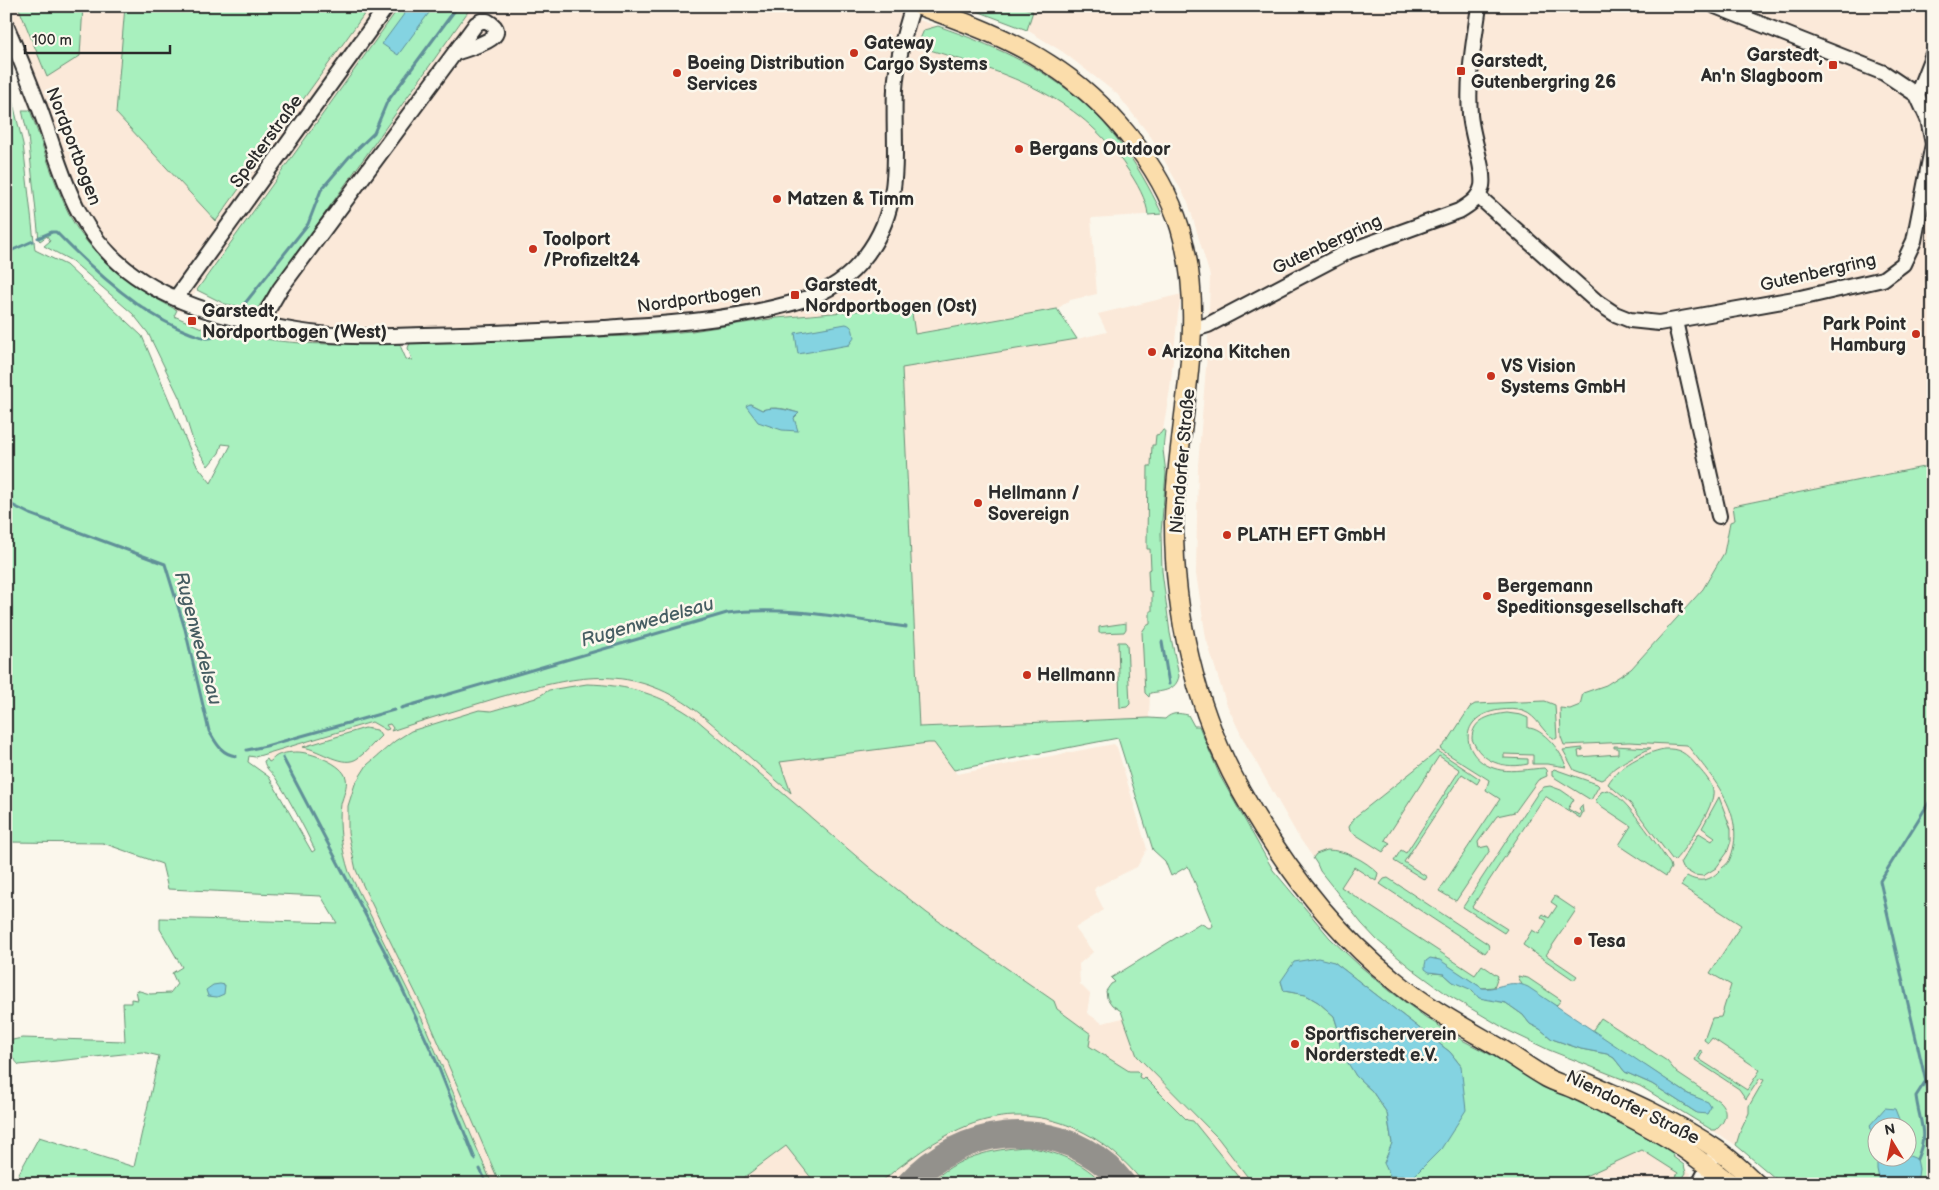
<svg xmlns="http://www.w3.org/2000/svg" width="1939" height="1190" font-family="'Balsamiq Sans',sans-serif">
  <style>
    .built { fill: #fbe9d9 }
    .green { fill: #a8f0be; stroke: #6a8e74; fill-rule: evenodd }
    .water { fill: #84d3e1; stroke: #609098 }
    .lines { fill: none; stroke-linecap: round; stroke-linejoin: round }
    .stream { stroke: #609098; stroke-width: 3 }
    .taxiway { stroke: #93918c; stroke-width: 26 }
    .minor-casing { stroke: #2b2b2b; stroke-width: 18 }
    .major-casing { stroke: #2b2b2b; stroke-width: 21 }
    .minor { stroke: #fbf7ec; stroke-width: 14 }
    .major { stroke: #fbddab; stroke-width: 18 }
    .poi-dot { fill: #c8321e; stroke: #fbf7ec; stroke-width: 2 }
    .labels { text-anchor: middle; stroke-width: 5; stroke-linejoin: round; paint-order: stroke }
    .poi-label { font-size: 18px; font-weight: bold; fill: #2b2b2b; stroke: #fbf7ec; text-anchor: start }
    .street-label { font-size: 18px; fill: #2b2b2b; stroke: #fbf7ec }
    .water-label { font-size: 19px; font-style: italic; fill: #465d62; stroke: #fbf7ec }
  </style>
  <rect width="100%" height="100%" fill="#fbf7ec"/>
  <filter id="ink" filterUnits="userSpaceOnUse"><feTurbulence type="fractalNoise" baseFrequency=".02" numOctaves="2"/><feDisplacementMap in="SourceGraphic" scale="10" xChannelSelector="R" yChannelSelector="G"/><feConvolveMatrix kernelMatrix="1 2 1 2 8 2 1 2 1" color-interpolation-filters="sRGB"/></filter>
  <g filter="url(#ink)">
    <!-- built -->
    <g class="built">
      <polygon points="6,6 400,6 181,312 127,279 103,258 84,238 72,218 58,187 6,43"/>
      <polygon points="472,6 881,6 995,47 1031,65 1065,87 1085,104 1117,137 1135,161 1149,185 1162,214 1091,218 1097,294 1070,300 1057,309 914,334 911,306 692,331 629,336 316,344 247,336 257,309"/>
      <polygon points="964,6 1933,6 1933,465 1733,506 1735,520 1730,522 1724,553 1703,589 1631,669 1606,685 1583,693 1682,735 1731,786 1775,1074 1765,1098 1736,1145 1648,1091 1549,1050 1509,1031 1448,995 1411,968 1377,940 1362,924 1320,871 1317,863 1298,836 1244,741 1226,703 1206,638 1196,574 1198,465 1208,343 1210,276 1188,202 1151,137 1117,94 1063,52 1027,30"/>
      <polygon points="1182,294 1178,313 1170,389 1163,430 1160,434 1162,691 1150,693 1149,718 919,727 902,368 1077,339 1107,332 1098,314"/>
      <polygon points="586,660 934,743 957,774 1114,744 1117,747 1147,849 1137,867 1096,887 1094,890 1104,910 1075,928 1093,952 1079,964 1080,984 1090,994 1087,1013 1102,1023 1140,1014 1269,1184 465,1184 381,961 265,754"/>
      <polygon points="1642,1143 1691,1173 1688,1184 1544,1184"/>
    </g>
    <!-- green -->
    <g class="green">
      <polygon points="18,6 83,6 80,56 47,77"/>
      <polygon points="125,6 370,6 216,221 116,113"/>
      <polygon points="400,6 472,6 257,309 225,304 197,290"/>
      <polygon points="964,6 1019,6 1033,11 1027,30"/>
      <path d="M938 26C1049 65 1111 105 1162 214L1148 215C1147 200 1136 182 1128 170 1077 91 1001 72 917 46L924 30Z"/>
      <path d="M6 83 11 95 23 144 35 250 66 265 142 336 196 464 211 483 231 445 222 444 219 453 208 466 194 444 180 399 148 333 133 314 72 261 44 246 50 241 47 236 40 241 39 240 28 136 22 110H30C43 146 54 184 71 218 93 259 136 289 177 310L174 316 204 329 207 322C267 349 335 344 399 343L406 359 412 360 408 348 410 343 629 336 692 331 777 318 911 306 915 334 1057 309 1077 339 902 368 919 727 1149 718 1165 719C1172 712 1179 713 1188 715L1194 726H1199L1220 776 1273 870 1330 938 1360 966 1390 991 1428 1019 1462 1040 1646 1135 1675 1152 1672 1156 1684 1165 1686 1173 1679 1184H1672L1678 1173 1642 1150 1568 1184H1253L1218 1138 1137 1056 1121 1011 1112 1005 1107 998 1106 991 1111 984 1115 982 1111 978 1200 923 1209 928 1213 926 1188 866 1171 876 1165 861 1153 850 1118 738 954 770 934 743H928L780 762 791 793C769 774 747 755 725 735 710 722 695 708 677 698 615 663 563 680 500 697 464 708 427 719 391 731L393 728 390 724 386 725 389 729 386 730 372 722 255 757 249 756 248 762 269 777 312 852 315 850C303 825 290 800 275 777 271 772 265 768 264 761L267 759 269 762C272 761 273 758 275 757 280 753 291 752 297 752 311 752 343 764 346 778 348 786 343 796 341 804 338 827 342 850 349 872L422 1019 492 1184H13L39 1137 134 1167 159 1056 142 1052 19 1065 6 1050V1039L8 1041 22 1038 125 1041 123 1003H131V999L138 1000 136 990 150 994 170 993 177 984 172 973 182 967 160 929V918L337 923 321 896 168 889 162 864 103 843 6 842ZM750 404 762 410C774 406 787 409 798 413L794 418 759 422ZM1334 962 1450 1052 1461 1066 1384 1163 1392 1144 1387 1113 1372 1091 1356 1076 1340 1045 1339 1032 1334 1016 1318 1002 1306 995 1284 991 1281 981Z"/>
      <path d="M1163 430H1165L1163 450 1166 473 1161 533 1162 571 1170 633 1179 676C1176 691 1163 691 1150 693L1149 697 1145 693 1142 632 1146 626 1150 624V611H1152V592L1149 591 1148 570 1151 569 1150 549H1147V542L1148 466H1151L1152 445H1155L1156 435 1160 434Z"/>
      <path d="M1933 465V1184H1782L1736 1145 1740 1132 1749 1113V1106L1764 1080 1760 1078 1746 1099 1739 1089 1695 1060 1700 1050 1703 1052 1699 1059 1747 1090 1760 1070 1712 1038 1708 1043 1704 1040 1712 1018 1721 1017 1731 985 1710 973 1741 925 1681 886 1687 876C1699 883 1710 881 1719 871 1722 867 1727 865 1729 861 1749 817 1713 778 1687 745L1629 742 1564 745 1561 737 1560 708 1570 709 1580 705 1583 693 1606 685 1631 669 1703 589 1724 553 1730 522 1735 520 1733 506ZM1876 1128H1906V1158H1876Z"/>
      <polygon points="1126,623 1126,629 1124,632 1099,633 1099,627"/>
      <polygon points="1118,642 1125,642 1127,644 1130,704 1127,707 1120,708"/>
      <path d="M587 684C629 685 661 694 696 719L869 867 927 913 1054 1001 1057 1009 1091 1034 1089 1046 1129 1071H1137L1140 1074 1139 1077 1142 1079 1144 1077 1187 1120 1193 1121 1244 1184H1144C1095 1120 1018 1095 946 1136 929 1145 914 1156 898 1168 892 1172 884 1181 877 1184 869 1186 828 1184 816 1184L786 1146 735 1184H500L427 1016 367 894 356 870 348 833V806L355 784 367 765 395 741 411 731 479 710 491 711 536 698 549 690Z"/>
      <path d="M1545 701 1555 705 1557 738 1555 739C1542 733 1538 716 1523 711 1517 709 1507 709 1500 710 1453 716 1462 763 1501 770 1515 772 1529 769 1544 768L1546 770 1547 776 1538 780 1515 812 1497 816 1478 842 1479 848 1488 846 1490 850 1456 901 1439 891 1500 799 1486 790 1489 780 1440 749 1450 738 1470 707 1475 704Z"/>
      <path d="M1507 713 1521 715 1528 718V728C1543 728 1563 753 1566 767L1547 764H1533V755L1504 754V758L1528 759V764C1505 769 1481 763 1472 739 1472 719 1491 715 1507 713Z"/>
      <path d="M365 728 377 730 381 736C373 743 367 752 358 758 343 769 321 750 303 747Z"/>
      <path d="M1614 746 1651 748C1639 754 1627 759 1616 767 1610 771 1607 778 1601 780L1574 770 1563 750 1583 748V750L1578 751 1579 757 1618 754V748H1614Z"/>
      <path d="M1664 749C1679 748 1686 753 1696 765 1702 772 1711 781 1713 790 1716 806 1685 849 1675 860L1672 859 1630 803 1608 784C1618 766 1644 753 1664 749Z"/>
      <polygon points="1438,751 1480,779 1477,784 1462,774 1404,862 1427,877 1425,880 1394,861 1401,850 1406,853 1460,770 1439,756 1385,840 1390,843 1383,852 1350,831 1349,827 1355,817"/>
      <polygon points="1554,769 1597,784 1599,786 1591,800 1552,776 1552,771"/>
      <polygon points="1550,786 1561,790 1574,799 1568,809 1579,815 1581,812 1579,810 1582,805 1583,812 1580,818 1545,796 1479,896 1472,907 1507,929 1504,933 1463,907 1539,791 1544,787"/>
      <path d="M1607 790C1625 795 1658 847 1670 864L1671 868 1666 876 1619 845 1631 826 1595 802 1601 792Z"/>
      <polygon points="1719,797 1731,829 1731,841 1727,853 1716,868 1703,876 1694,875 1682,868 1680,863 1699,833 1712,841 1715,837 1702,828"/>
      <path d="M1327 850C1345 850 1365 860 1378 873L1376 881 1354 867 1341 887 1475 975 1482 965 1498 976 1494 987 1482 988 1435 958 1433 973 1444 974 1453 982 1468 987 1475 994 1506 1003 1523 1015 1530 1024 1540 1029 1552 1039 1581 1049 1607 1054 1614 1058 1625 1072 1652 1084 1697 1113 1702 1100 1688 1094 1592 1031 1601 1018 1667 1061 1677 1073 1719 1101C1729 1111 1726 1121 1716 1130H1712L1640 1086 1549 1050 1509 1031 1448 995 1411 968 1377 940 1362 924 1320 871 1317 864 1313 858 1316 854Z"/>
      <polygon points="1388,878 1488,944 1489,948 1485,953 1380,884 1384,879"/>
      <polygon points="1555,896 1576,910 1546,955 1577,976 1574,980 1523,945 1532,930 1539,934 1547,921 1541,917 1543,914 1549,918 1557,906 1551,902"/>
      <polygon points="1518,976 1528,978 1561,1000 1556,1006 1522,985"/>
      <path d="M1027 1147C1054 1151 1085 1162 1103 1184H930C955 1157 992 1149 1027 1147Z"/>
    </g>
    <!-- water -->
    <g class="water">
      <polygon points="410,6 434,6 398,55 382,44"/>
      <path d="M846 324C853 326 853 331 854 338L849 345 798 354 795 333Z"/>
      <path d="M750 404 762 410C775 406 786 410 799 413L794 418 798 431 782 430 758 422 746 406Z"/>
      <polygon points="1318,958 1334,962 1450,1052 1461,1066 1466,1110 1441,1149 1414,1176 1390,1176 1384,1163 1392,1143 1387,1113 1372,1091 1356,1076 1346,1060 1340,1045 1339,1032 1334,1016 1318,1002 1306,995 1284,991 1281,981 1294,962"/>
      <path d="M1430 958 1440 960 1482 988C1499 990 1509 978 1528 987L1688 1094 1708 1102 1711 1107 1707 1114 1697 1113 1652 1084 1625 1072 1614 1058 1607 1054 1581 1049 1552 1039 1540 1029 1530 1024 1523 1015 1506 1003 1479 998 1472 990 1453 982 1444 974 1429 972 1425 969V965L1426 961Z"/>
      <polygon points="220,984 225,985 224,994 217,997 208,996 206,990 213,985"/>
      <polygon points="1885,1108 1895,1109 1902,1127 1876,1128 1876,1152 1870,1125"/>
      <polygon points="1907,1155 1917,1159 1919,1169 1917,1184 1880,1184 1877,1169 1877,1158 1906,1158"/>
    </g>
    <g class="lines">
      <!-- stream -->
      <g class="stream">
        <path d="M38 238 52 232H56C90 267 143 316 190 333 196 335 202 338 208 338 215 338 219 334 225 330"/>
        <polyline points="6,253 33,241"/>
        <polyline points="242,307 308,224 321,190 349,157 374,133 387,102 458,6"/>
        <path d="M6 502 30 514 165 564 185 629 209 731C216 743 221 754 236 756"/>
        <polyline points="1162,642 1169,684"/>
        <path d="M401 708 727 613C786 605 847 619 906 627"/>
        <polyline points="247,750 266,746 394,710"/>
        <polyline points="283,758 386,954 436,1061 475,1159"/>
        <polyline points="1933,796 1880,881 1933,1113"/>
        <path d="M1917 1159C1929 1132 1919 1122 1916 1096L1925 1082"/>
        <polyline points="480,1169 487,1184"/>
      </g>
      <!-- taxiway -->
      <path class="taxiway" d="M909 1184C960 1127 1048 1115 1108 1167 1113 1172 1118 1178 1123 1184"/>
      <!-- minor casing -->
      <g class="minor-casing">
        <g id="minor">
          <polyline points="1715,6 1884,73 1917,95 1928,119 1933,144"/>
          <path d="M6 25C17 51 28 78 38 104 62 167 70 224 126 269 174 307 238 321 297 331 350 340 406 335 460 334 508 333 556 330 604 328 667 324 732 320 792 303 818 296 842 284 859 264 907 209 892 154 895 89 897 60 904 33 913 6"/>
          <polyline points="1917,95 1933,54"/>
          <polyline points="1478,196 1597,302 1615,314 1630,320 1659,323 1800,298 1883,279 1903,264 1914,241 1933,144"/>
          <polyline points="176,298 387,6"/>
          <polyline points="1675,321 1719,516"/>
          <path d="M264 325 269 308 280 289 476 24 481 21H487C516 37 468 48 458 52"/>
          <path d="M1192 330 1208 325 1349 251 1459 211C1469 205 1479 199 1482 186 1485 169 1471 135 1470 114 1467 78 1474 42 1479 6"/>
          <polyline points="1699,1184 1713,1158"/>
        </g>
      </g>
      <!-- major casing -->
      <g class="major-casing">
        <g id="major">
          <path d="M920 6C965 22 1009 38 1049 64 1105 99 1161 165 1180 228 1190 261 1193 295 1192 329 1190 392 1176 455 1174 518 1173 611 1195 709 1241 791 1281 862 1329 928 1394 980 1426 1007 1464 1027 1500 1048 1516 1058 1531 1069 1547 1078 1556 1083 1566 1085 1576 1090 1590 1096 1604 1104 1618 1111 1639 1122 1661 1133 1680 1146 1697 1158 1714 1171 1731 1184"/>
          <path d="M1583 1081C1628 1100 1675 1121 1716 1149 1731 1159 1744 1172 1757 1184"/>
        </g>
      </g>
      <!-- minor -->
      <use href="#minor" class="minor"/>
      <!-- major -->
      <use href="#major" class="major"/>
    </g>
  </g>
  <!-- markers -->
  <g class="poi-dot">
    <circle cx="854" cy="53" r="5"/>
    <rect x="1828" y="60" width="10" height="10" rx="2.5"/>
    <rect x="1456" y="66" width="10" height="10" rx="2.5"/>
    <circle cx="677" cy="73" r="5"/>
    <circle cx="1019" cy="149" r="5"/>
    <circle cx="777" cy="199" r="5"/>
    <circle cx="533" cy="249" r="5"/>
    <rect x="790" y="290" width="10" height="10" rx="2.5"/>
    <rect x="187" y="316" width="10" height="10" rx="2.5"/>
    <circle cx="1916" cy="334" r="5"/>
    <circle cx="1152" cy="352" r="5"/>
    <circle cx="1491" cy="376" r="5"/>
    <circle cx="978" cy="503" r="5"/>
    <circle cx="1227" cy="535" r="5"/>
    <circle cx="1487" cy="596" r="5"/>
    <circle cx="1027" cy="675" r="5"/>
    <circle cx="1578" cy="941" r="5"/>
    <circle cx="1295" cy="1044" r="5"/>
  </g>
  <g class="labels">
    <!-- poi labels -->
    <g class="poi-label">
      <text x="864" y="49">Gateway<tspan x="864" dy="21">Cargo Systems</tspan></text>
      <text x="1823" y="61" text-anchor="end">Garstedt,<tspan x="1823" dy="21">An'n Slagboom</tspan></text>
      <text x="1471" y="67">Garstedt,<tspan x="1471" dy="21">Gutenbergring 26</tspan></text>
      <text x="687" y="69">Boeing Distribution<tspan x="687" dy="21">Services</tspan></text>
      <text x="1029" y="155">Bergans Outdoor</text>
      <text x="787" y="205">Matzen &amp; Timm</text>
      <text x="543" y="245">Toolport<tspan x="543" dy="21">/Profizelt24</tspan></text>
      <text x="805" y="291">Garstedt,<tspan x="805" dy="21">Nordportbogen (Ost)</tspan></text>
      <text x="202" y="317">Garstedt,<tspan x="202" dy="21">Nordportbogen (West)</tspan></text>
      <text x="1906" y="330" text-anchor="end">Park Point<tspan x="1906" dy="21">Hamburg</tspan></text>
      <text x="1162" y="358">Arizona Kitchen</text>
      <text x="1501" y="372">VS Vision<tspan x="1501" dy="21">Systems GmbH</tspan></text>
      <text x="988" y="499">Hellmann /<tspan x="988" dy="21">Sovereign</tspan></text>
      <text x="1237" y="541">PLATH EFT GmbH</text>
      <text x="1497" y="592">Bergemann<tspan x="1497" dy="21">Speditionsgesellschaft</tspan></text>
      <text x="1037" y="681">Hellmann</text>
      <text x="1588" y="947">Tesa</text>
      <text x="1305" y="1040">Sportfischerverein<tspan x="1305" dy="21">Norderstedt e.V.</tspan></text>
    </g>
    <!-- street labels -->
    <g class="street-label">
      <text transform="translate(266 141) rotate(-54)" y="6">Spelterstraße</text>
      <text transform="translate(74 146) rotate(69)" y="6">Nordportbogen</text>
      <text transform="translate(1327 244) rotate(-25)" y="6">Gutenbergring</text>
      <text transform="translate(1818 272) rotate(-13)" y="6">Gutenbergring</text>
      <text transform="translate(699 298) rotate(-8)" y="6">Nordportbogen</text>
      <text transform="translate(1182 461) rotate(-85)" y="6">Niendorfer Straße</text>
      <text transform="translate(1633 1107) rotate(26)" y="6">Niendorfer Straße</text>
    </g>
    <!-- water labels -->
    <g class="water-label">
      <text transform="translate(647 621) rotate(-16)" y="7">Rugenwedelsau</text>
      <text transform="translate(199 638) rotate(75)" y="7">Rugenwedelsau</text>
    </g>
  </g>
  <!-- margin -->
  <rect width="1939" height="1190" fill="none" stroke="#fbf7ec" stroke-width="25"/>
  <rect x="12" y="12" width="1914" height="1165" fill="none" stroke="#2b2b2b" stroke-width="2" filter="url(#ink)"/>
  <!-- north arrow -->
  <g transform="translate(1892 1142) rotate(350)"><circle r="24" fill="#fbf7ec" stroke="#a8a59f"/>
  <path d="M0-4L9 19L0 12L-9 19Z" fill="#c8321e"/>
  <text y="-8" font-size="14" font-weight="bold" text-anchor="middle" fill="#2b2b2b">N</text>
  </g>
  <!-- scale -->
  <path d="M25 45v8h145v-8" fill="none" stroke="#2b2b2b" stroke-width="2.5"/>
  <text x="32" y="45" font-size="15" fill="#2b2b2b" stroke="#fbf7ec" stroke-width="4" paint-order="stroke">100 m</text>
</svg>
